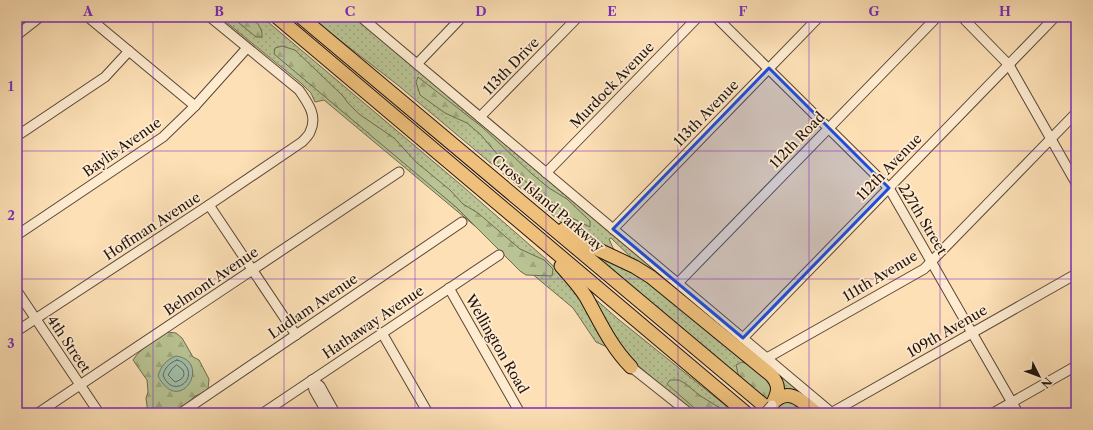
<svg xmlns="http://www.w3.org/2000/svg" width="1093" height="430" font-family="'Libre Caslon Text',serif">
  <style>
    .grass { fill: url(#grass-dots); stroke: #6d6b50 }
    .forest { fill: url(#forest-firs); stroke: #6d6b50 }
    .water { fill: #a1bea8; stroke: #6e7a6a }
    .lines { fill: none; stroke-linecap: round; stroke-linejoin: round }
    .shore { stroke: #61685a; stroke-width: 1 }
    .minor-casing { stroke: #584637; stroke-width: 11 }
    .highway-casing { stroke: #21130d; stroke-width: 15 }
    .minor { stroke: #feebd0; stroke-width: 9 }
    .highway { stroke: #eec07b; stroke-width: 13 }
    .minor-bridge-casing { stroke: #584637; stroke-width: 11; stroke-linecap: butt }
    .minor-bridge { stroke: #feebd0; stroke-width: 9 }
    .marked { fill: #1d4ed8; fill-opacity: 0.2; stroke: #1d4ed8; stroke-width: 3; stroke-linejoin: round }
    .grid { fill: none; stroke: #7b2cbf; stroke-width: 1; stroke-opacity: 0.55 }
    .labels { text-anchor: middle; stroke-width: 3.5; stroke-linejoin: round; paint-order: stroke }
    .street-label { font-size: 14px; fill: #21130d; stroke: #feebd0 }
    .neatline { fill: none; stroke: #7b2cbf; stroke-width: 1.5 }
    .grid-label { font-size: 13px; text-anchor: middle; font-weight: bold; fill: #7b2cbf }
  </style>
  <defs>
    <pattern id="grass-dots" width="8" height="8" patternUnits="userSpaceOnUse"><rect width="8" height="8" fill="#b9c393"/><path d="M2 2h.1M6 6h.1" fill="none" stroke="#9fa77e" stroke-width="1.8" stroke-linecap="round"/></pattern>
    <pattern id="forest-firs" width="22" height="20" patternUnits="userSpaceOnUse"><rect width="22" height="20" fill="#b9c393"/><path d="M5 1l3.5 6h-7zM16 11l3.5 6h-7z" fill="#9fa77e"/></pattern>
  </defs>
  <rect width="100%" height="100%" fill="#fde0b6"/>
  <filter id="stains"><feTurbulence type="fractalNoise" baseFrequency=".005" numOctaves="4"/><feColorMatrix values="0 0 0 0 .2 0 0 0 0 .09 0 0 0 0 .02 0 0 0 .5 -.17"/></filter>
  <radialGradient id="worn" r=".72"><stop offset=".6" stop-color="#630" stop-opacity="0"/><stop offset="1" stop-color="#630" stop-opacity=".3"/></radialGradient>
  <!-- grass -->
  <g class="grass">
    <polygon points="220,17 262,17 460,184 547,260 570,282 607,347 596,342 573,308 324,100 315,102 311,93 301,83"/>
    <polygon points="310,17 354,17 824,413 820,413 782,393 639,265 611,238 609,239 614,250 612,251 569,229 399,86"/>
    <polygon points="589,251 633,271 748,363 767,401"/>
    <polygon points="593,297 618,319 735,413 694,413 621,351"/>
  </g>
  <!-- forest -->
  <g class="forest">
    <path d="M232 17C237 17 242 16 246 17 255 18 263 28 262 37H256Z"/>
    <polygon points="282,46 295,50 343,96 348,103 359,114 394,138 416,162 450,190 463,204 478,213 520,249 544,260 553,269 552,276 526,275 520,271 456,207 274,54 275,48"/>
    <polygon points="418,77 482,127 532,174 549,188 567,199 590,221 590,227 572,218 544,196 509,168 481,135 467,123 445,113 420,95 416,82"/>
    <path d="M167 332 176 333 182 338 193 357 199 360 209 379 208 389 203 393 195 396 177 413H148L146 398 148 392 147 380 133 360C143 345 153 343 167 332Z"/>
    <path d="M742 362C749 364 753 367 758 372 769 381 776 388 767 401L739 378 736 365Z"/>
    <polygon points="670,380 679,380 686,384 699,395 728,413 700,413 667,384"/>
    <polygon points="785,401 794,402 807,413 782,413 775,408"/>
  </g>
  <!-- water -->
  <path class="water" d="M176 356C213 361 180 418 158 376 161 366 166 360 176 356Z"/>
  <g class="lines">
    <!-- shore -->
    <g class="shore">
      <path d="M177 360C181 361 183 362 185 365 198 380 172 399 163 375 165 368 169 363 177 360Z"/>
      <path d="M177 365 183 370C186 377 181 380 175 382L168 375 172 369Z"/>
    </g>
    <!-- minor casing -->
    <g class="minor-casing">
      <g id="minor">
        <polyline points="88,17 195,106"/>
        <polyline points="361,17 832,413"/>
        <polyline points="716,17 889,188 1018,413"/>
        <polyline points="962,17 1009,65 1076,183"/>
        <polyline points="17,35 40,17"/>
        <polyline points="417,64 462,17"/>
        <polyline points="480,117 578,17"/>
        <polyline points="17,136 105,77 129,51"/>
        <polyline points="546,173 698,17"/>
        <polyline points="209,205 296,335"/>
        <polyline points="613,229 819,17"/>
        <polyline points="17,235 163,137 195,106 247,48"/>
        <polyline points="678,283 937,17"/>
        <polyline points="449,288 520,413"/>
        <polyline points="17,291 99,413"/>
        <path d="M17 331 209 205 302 142C305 139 309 135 310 132 318 116 308 103 299 90L210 17"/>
        <polyline points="382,333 428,413"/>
        <polyline points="743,338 1055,17"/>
        <polyline points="767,358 924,269 1076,113"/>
        <polyline points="631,367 689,413"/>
        <polyline points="312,380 320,386 335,413"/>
        <polyline points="312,380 314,390 327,413"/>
        <polyline points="38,413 399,172"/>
        <polyline points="181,413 462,222"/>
        <polyline points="263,413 499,255"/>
        <polyline points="831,413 1076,274"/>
        <polyline points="993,413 1076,366"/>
      </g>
    </g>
    <!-- highway casing -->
    <g class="highway-casing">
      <g id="highway">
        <polyline points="277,17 746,413"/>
        <polyline points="301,17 773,413"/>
        <path d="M564 229 597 249 635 267 651 277 771 375C781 386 778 393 772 405"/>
        <path d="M561 266C570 276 579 286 586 297 600 322 611 347 631 367"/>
        <path d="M772 404C788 385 803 402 816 413"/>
      </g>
    </g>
    <!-- minor -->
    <use href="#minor" class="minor"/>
    <!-- highway -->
    <use href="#highway" class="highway"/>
    <!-- minor-bridge casing -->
    <g class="minor-bridge-casing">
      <polyline id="minor-bridge" points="765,413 772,405"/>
    </g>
    <!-- minor-bridge -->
    <use href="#minor-bridge" class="minor-bridge"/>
  </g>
  <!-- marked area -->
  <path class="marked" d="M769 68 889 188 743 338 613 229Z"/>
  <!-- grid -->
  <path class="grid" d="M153 17V413M284 17V413M415 17V413M546 17V413M678 17V413M809 17V413M940 17V413M17 151H1076M17 279H1076"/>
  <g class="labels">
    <!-- street labels -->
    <g class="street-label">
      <text transform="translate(511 66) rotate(-46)" y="5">113th Drive</text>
      <text transform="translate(612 85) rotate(-46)" y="5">Murdock Avenue</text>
      <text transform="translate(706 113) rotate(-46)" y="5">113th Avenue</text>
      <text transform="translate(797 140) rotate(-46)" y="5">112th Road</text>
      <text transform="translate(122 147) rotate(-35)" y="5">Baylis Avenue</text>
      <text transform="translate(889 167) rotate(-46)" y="5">112th Avenue</text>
      <text transform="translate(548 203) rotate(40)" y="5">Cross Island Parkway</text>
      <text transform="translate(923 219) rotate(59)" y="5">227th Street</text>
      <text transform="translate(152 226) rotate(-33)" y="5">Hoffman Avenue</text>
      <text transform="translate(880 276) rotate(-31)" y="5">111th Avenue</text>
      <text transform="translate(211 281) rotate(-34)" y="5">Belmont Avenue</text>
      <text transform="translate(313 306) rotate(-34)" y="5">Ludlam Avenue</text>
      <text transform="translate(373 322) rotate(-34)" y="5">Hathaway Avenue</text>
      <text transform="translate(947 331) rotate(-30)" y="5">109th Avenue</text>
      <text transform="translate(69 344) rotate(56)" y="5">4th Street</text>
      <text transform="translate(497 344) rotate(60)" y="5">Wellington Road</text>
    </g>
  </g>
  <!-- margin -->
  <rect width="1093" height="430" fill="none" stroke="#fde0b6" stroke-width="44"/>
  <!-- north arrow -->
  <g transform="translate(1039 376) rotate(132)" stroke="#feebd0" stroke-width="3" paint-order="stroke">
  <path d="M0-3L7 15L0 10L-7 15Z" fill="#21130d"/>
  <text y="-6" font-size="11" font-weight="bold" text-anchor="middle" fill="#21130d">N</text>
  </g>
  <rect x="22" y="22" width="1049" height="386" class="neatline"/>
  <g class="grid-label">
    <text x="88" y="16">A</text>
    <text x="219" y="16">B</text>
    <text x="350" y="16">C</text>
    <text x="481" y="16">D</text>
    <text x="612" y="16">E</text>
    <text x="743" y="16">F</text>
    <text x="874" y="16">G</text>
    <text x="1005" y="16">H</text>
    <text x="11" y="91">1</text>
    <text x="11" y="220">2</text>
    <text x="11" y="348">3</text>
  </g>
  <rect width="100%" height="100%" filter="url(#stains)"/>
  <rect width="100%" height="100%" fill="url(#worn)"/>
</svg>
